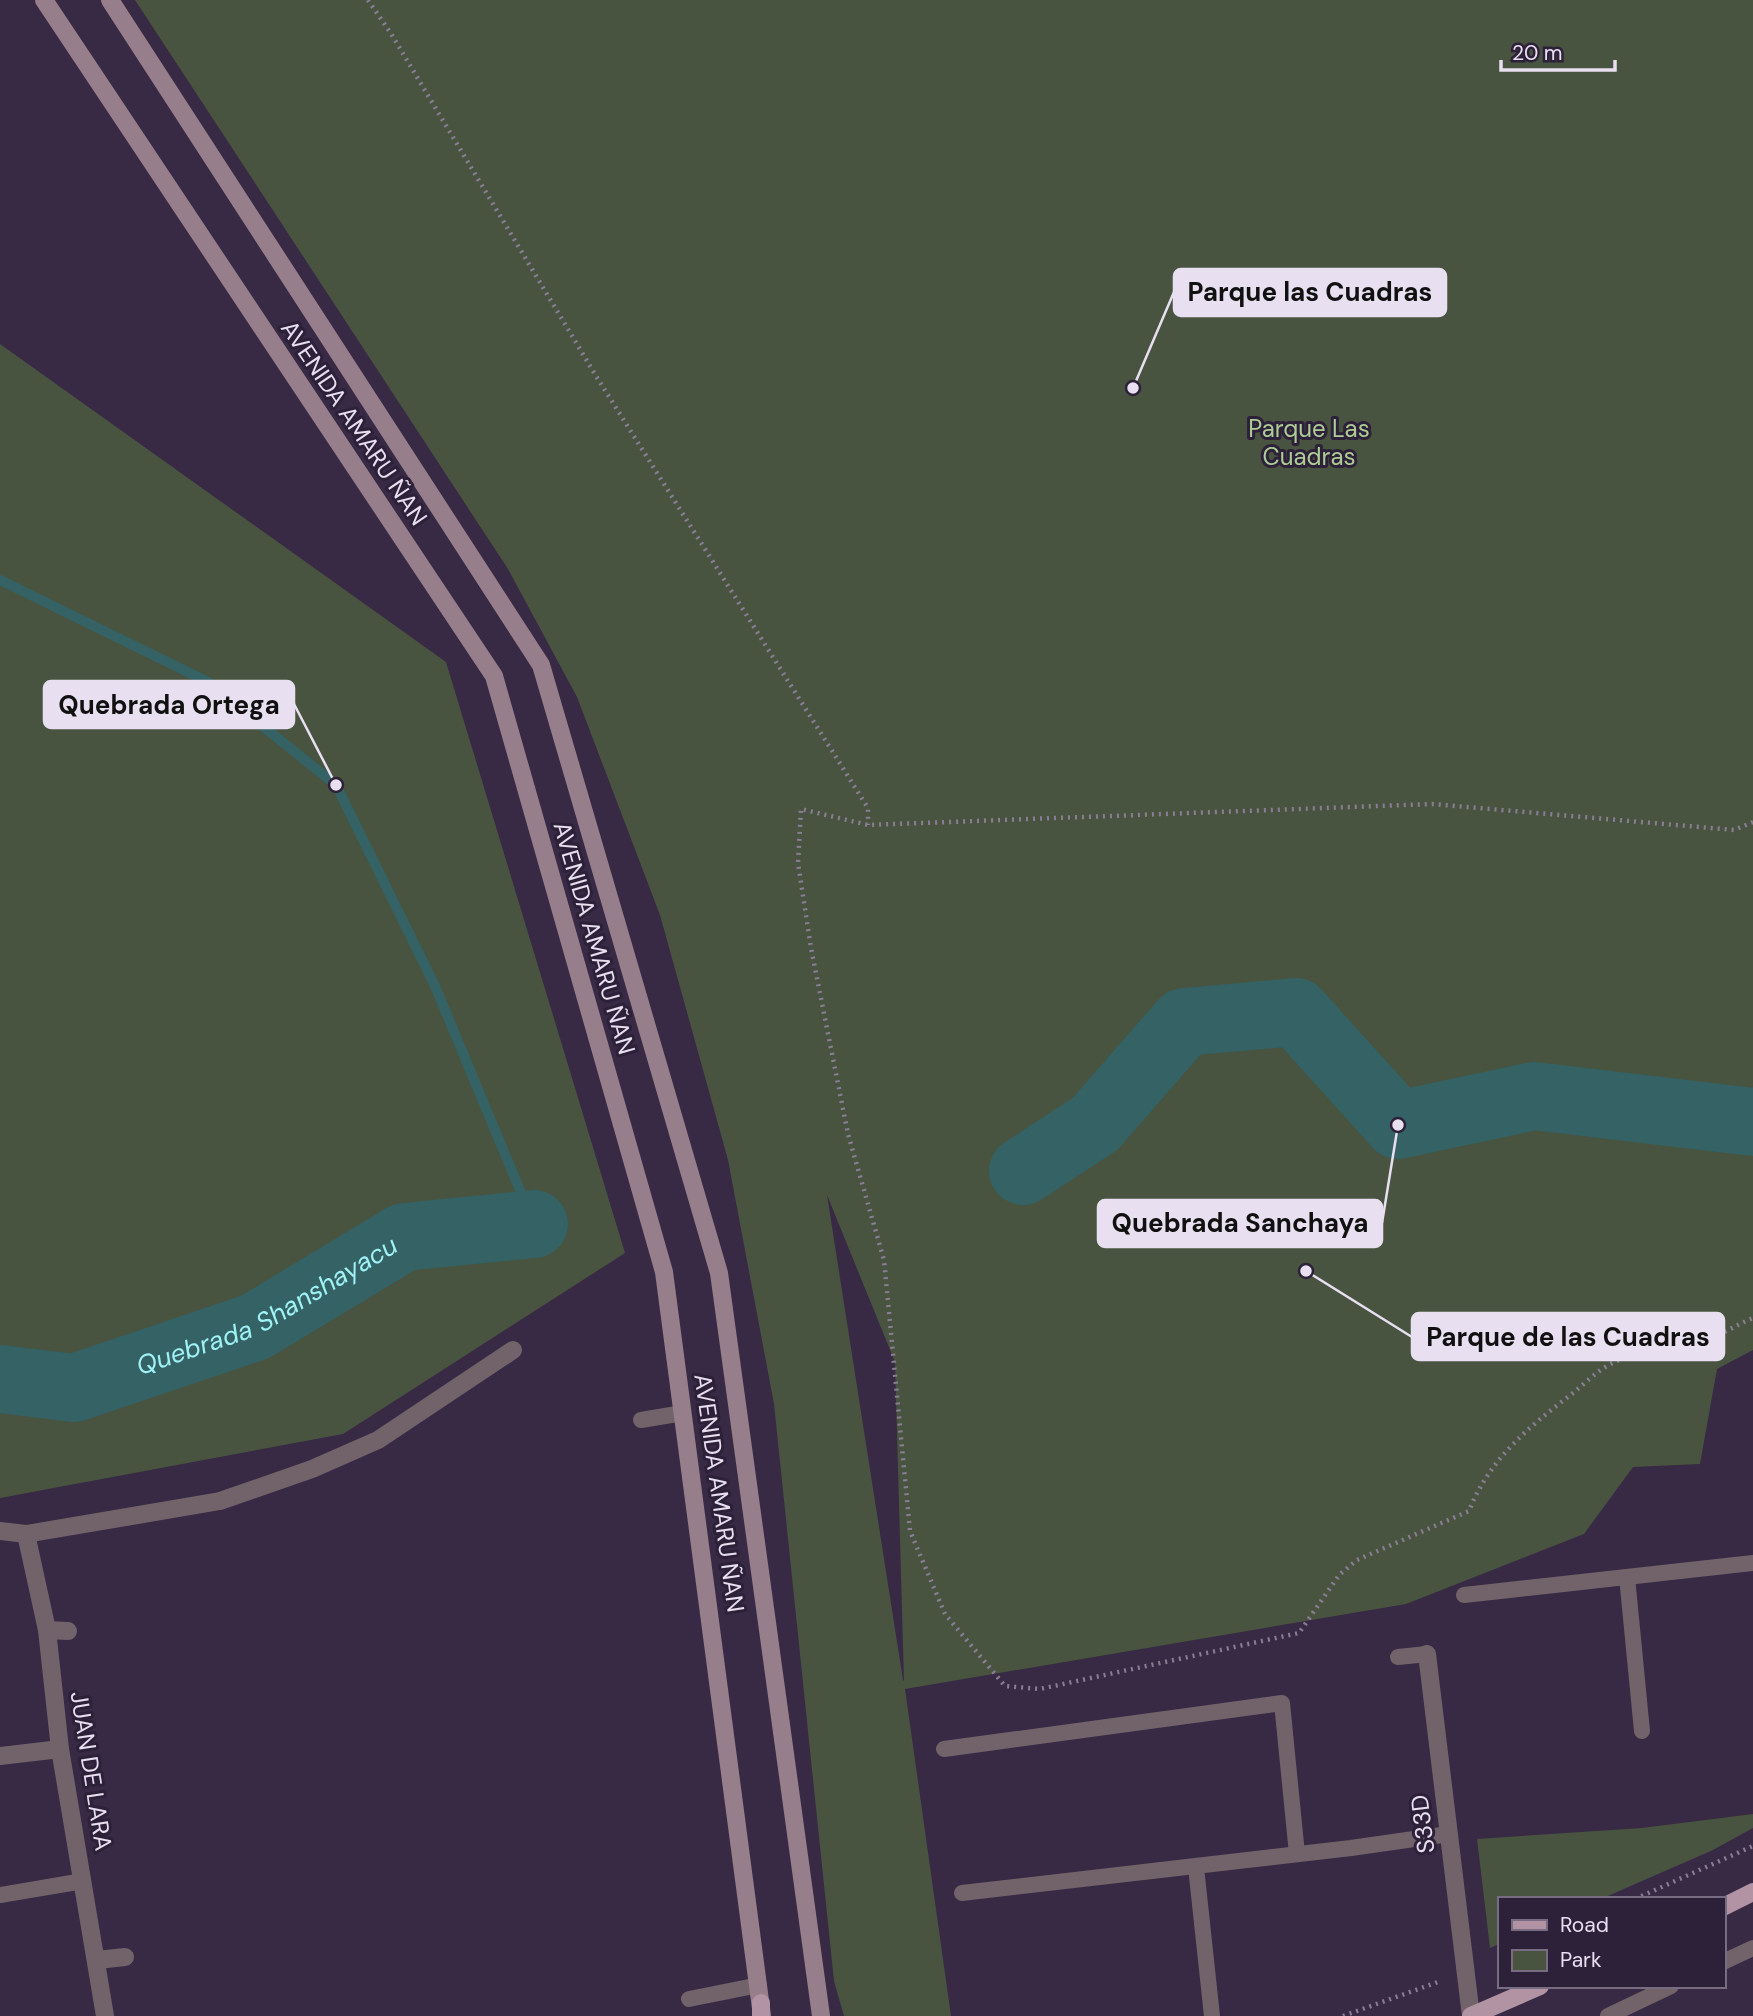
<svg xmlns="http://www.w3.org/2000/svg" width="1753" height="2016" font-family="'DM Sans',sans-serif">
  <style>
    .green { fill: #485440; fill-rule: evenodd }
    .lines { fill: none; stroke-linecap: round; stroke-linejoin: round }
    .stream { stroke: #346265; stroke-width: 10 }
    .river { stroke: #346265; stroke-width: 68 }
    .path { stroke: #8a7e94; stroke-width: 4.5; stroke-dasharray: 2 5; stroke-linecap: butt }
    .lane { stroke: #72636a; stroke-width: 16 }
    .street { stroke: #72636a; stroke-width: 18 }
    .secondary { stroke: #967e8a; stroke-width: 18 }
    .primary { stroke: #b293a3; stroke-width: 18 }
    .labels { text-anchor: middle; stroke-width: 6; stroke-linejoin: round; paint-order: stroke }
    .street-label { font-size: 24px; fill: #e8dff0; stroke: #2d2039 }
    .park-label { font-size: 24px; fill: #adcc96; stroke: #2d2039 }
    .water-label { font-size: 26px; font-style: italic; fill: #9ff2f6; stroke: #2d2039 }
    .leader { fill: none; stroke: #e8dff0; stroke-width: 2.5 }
    .callout-dot { fill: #e8dff0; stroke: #2d2039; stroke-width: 2.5 }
    .callout { fill: #e8dff0; stroke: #e8dff0; stroke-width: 2.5 }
    .callout-label { font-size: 26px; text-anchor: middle; font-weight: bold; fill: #111 }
  </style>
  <rect width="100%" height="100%" fill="#382944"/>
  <!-- green -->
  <g class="green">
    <path d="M135 0H1753V1350L1717 1369 1700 1464 1633 1467 1584 1534 1406 1604 905 1689 951 2016H844L834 1981 774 1404 728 1160 660 915 577 697 508 569ZM827 1195 895 1362 904 1681 903 1680Z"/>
    <polygon points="0,344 446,662 625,1253 343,1434 0,1498"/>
    <polygon points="1753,1814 1753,1828 1713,1850 1601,1899 1499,1899 1499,1944 1490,1948 1477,1839 1642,1828"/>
  </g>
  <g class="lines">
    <!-- stream -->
    <polyline class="stream" points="0,580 208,682 336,785 435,986 534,1224"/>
    <!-- river -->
    <g class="river">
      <polyline points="1023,1171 1095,1124 1184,1022 1296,1012 1398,1125 1534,1096 1753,1122"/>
      <path id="s1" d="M0 1379 74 1388 255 1327 404 1237 534 1224"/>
    </g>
    <!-- path -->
    <g class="path">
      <polyline points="368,0 390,32 596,376 868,808 868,825"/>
      <path d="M1753 822 1734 830 1432 804 868 825 801 809 798 863 811 948 848 1134 884 1260 910 1531 945 1614 1005 1686 1040 1689 1299 1633 1339 1575 1357 1560 1469 1511C1489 1459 1530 1426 1573 1393 1584 1384 1595 1373 1607 1366 1638 1348 1676 1348 1709 1338 1725 1333 1738 1324 1753 1318"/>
      <polyline points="1635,1899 1753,1846"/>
      <polyline points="1343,2016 1438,1982"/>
    </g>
    <!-- lane -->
    <g class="lane">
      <polyline points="641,1420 683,1413"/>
      <polyline points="1627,1577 1642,1731"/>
      <polyline points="1464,1595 1753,1563"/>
      <polyline points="1398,1657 1427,1654"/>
      <polyline points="944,1749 1282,1703 1297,1854"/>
      <polyline points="1196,1867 1212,2016"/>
      <polyline points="962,1893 1351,1848 1449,1834"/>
      <polyline points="0,1895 83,1881"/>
      <polyline points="1723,1962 1753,1948"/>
      <polyline points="689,1999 759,1985"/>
      <polyline points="1608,2016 1671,1986"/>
    </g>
    <!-- street -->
    <g class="street">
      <polyline points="0,1531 26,1534 220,1501 312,1469 378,1440 513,1350"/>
      <polyline points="26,1534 47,1630 60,1749 105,2016"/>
      <polyline points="47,1630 68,1631"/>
      <polyline points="1427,1654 1471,2016"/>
      <polyline points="0,1756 60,1749"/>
      <polyline points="97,1960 125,1957"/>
    </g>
    <!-- secondary -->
    <g class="secondary">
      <polyline points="44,0 494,676 664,1272 762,2016"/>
      <polyline points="110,0 541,665 719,1273 821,2016"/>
    </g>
    <!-- primary -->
    <g class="primary">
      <polyline points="1723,1907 1753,1892"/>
      <polyline points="761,2016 761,2003"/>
      <polyline points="1471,2016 1540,1986"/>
    </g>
  </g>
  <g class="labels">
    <!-- street labels -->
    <g class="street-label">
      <text transform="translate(354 423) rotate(56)" y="8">AVENIDA AMARU ÑAN</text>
      <text transform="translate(594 938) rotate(74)" y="8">AVENIDA AMARU ÑAN</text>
      <text transform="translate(719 1493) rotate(82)" y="8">AVENIDA AMARU ÑAN</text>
      <text transform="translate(91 1771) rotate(81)" y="8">JUAN DE LARA</text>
      <text transform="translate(1423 1824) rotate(-97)" y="8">S33D</text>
    </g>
    <!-- park labels -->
    <g class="park-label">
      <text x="1309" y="437">Parque Las<tspan x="1309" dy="28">Cuadras</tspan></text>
    </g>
    <!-- water labels -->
    <g class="water-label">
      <text dy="9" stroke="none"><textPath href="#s1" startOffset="285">Quebrada Shanshayacu</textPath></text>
    </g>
  </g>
  <!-- callouts -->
  <path class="leader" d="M1133 388L1174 292M336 785L294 704M1398 1125L1382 1223M1306 1271L1412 1337"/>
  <g class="callout-dot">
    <circle cx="1133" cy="388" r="7"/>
    <circle cx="336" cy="785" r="7"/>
    <circle cx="1398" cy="1125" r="7"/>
    <circle cx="1306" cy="1271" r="7"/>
  </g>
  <g class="callout">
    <rect x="1174" y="269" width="272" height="47" rx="7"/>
    <rect x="44" y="681" width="250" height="47" rx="7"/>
    <rect x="1098" y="1200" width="284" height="47" rx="7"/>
    <rect x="1412" y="1313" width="312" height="47" rx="7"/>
  </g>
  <g class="callout-label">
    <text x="1310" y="301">Parque las Cuadras</text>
    <text x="169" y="714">Quebrada Ortega</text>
    <text x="1240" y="1232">Quebrada Sanchaya</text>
    <text x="1568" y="1346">Parque de las Cuadras</text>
  </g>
  <!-- legend -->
  <rect x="1498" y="1897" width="228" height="91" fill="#2d2039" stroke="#786c82" stroke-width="2"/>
  <rect x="1512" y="1920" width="35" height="10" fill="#b293a3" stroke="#786c82" stroke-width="2"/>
  <text x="1560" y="1932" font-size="21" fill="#e8dff0">Road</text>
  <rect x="1512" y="1950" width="35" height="21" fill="#485440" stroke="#786c82" stroke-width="2"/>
  <text x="1560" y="1967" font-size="21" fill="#e8dff0">Park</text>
  <!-- scale -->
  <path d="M1501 60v10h114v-10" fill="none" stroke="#e8dff0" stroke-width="3.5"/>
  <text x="1512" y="60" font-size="21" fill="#e8dff0" stroke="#2d2039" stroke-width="5" paint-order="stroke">20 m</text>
</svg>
